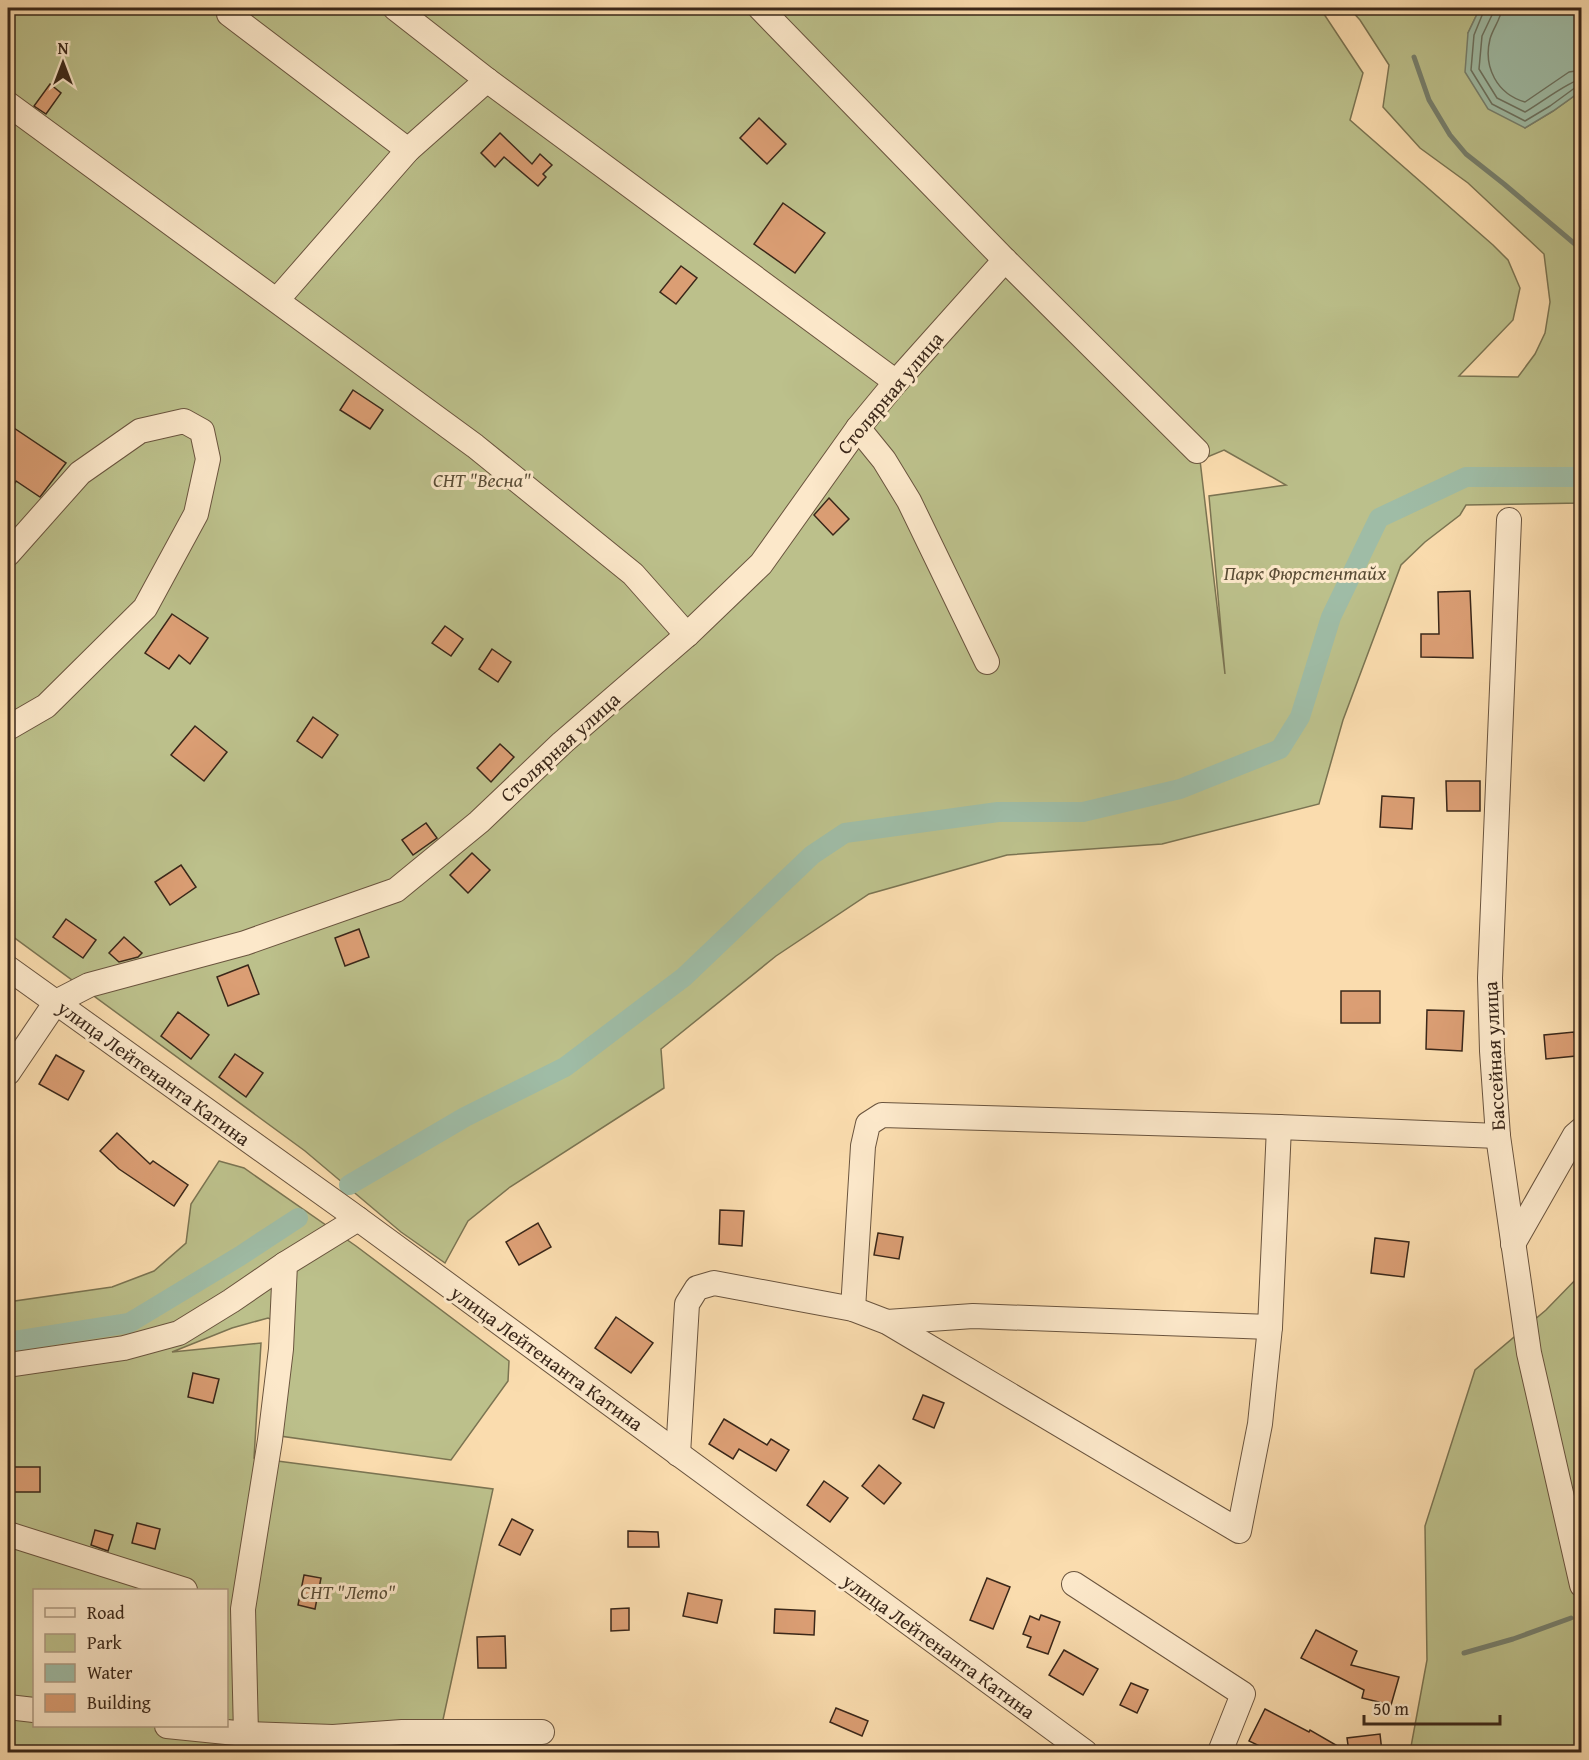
<svg xmlns="http://www.w3.org/2000/svg" width="1589" height="1760" font-family="'Gentium Book Plus',serif">
  <style>
    .green { fill: #bcc08b; stroke: #7b7452; stroke-width: 1.5; fill-rule: evenodd }
    .water { fill: #9fbca6; stroke: #77806e; stroke-width: 1.5 }
    .lines { fill: none; stroke-linecap: round; stroke-linejoin: round }
    .shore { stroke: #6c7260; stroke-width: 1.5 }
    .stream { stroke: #77806e; stroke-width: 5 }
    .canal { stroke: #9fbca6; stroke-width: 20 }
    .building { fill: #db9e74; stroke: #3a2719; stroke-width: 1.5 }
    .minor-casing { stroke: #6a543e; stroke-width: 26 }
    .minor { stroke: #fce8ca; stroke-width: 24 }
    .labels { text-anchor: middle; stroke-width: 6; stroke-linejoin: round; paint-order: stroke }
    .street-label { font-size: 20px; fill: #3a2719; stroke: #fce8ca }
    .park-label { font-size: 20px; font-style: italic; fill: #5a4d36; stroke: #fce8ca }
  </style>
  <rect width="100%" height="100%" fill="#fadcae"/>
  <filter id="stains"><feTurbulence type="fractalNoise" baseFrequency=".00333" numOctaves="4"/><feColorMatrix values="0 0 0 0 .2 0 0 0 0 .09 0 0 0 0 .02 0 0 0 .5 -.17"/></filter>
  <radialGradient id="worn" r=".72"><stop offset=".6" stop-color="#630" stop-opacity="0"/><stop offset="1" stop-color="#630" stop-opacity=".3"/></radialGradient>
  <!-- green -->
  <g class="green">
    <path d="M8 8H1320L1363 73 1350 120 1493 245 1508 260 1520 288 1513 320 1459 376 1518 377 1535 354 1545 333 1550 302 1544 254 1468 183 1420 148 1383 107 1389 65 1360 20 1349 8H1480L1468 33 1525 128 1553 111 1581 91V503L1466 505 1460 515 1425 542 1401 565 1343 720 1319 804 1162 844 1007 855 869 894 776 956 661 1049 664 1088 510 1187 468 1221 445 1263 401 1232 305 1151 8 933ZM1224 450 1286 485 1209 496 1225 674 1200 460Z"/>
    <path d="M219 1161 244 1168 356 1246 509 1361 508 1381 451 1460 280 1436 288 1327 268 1318 232 1328 172 1352 261 1343 254 1458 493 1489 436 1752H8V1302L112 1287 154 1271 186 1243 191 1204ZM34 1590H226V1726H34Z"/>
    <polygon points="1581,1274 1581,1752 1410,1752 1427,1660 1425,1526 1475,1370 1546,1310"/>
  </g>
  <!-- water -->
  <polygon class="water" points="1480,8 1581,8 1581,91 1553,111 1525,128 1488,109 1465,72 1468,33"/>
  <g class="lines">
    <!-- shore -->
    <g class="shore">
      <polyline points="1485,8 1474,35 1471,70 1492,104 1525,121 1550,106 1576,87 1582,86"/>
      <path d="M1493 8 1492 15 1482 36 1479 69 1497 98 1525 112C1538 105 1570 80 1582 79"/>
      <path d="M1502 8C1501 19 1493 28 1490 39 1483 67 1497 94 1525 102L1569 72 1582 70"/>
    </g>
    <!-- stream -->
    <g class="stream">
      <polyline points="1414,57 1429,100 1450,135 1466,154 1504,184 1582,250"/>
      <polyline points="1464,1653 1513,1639 1571,1618"/>
    </g>
    <!-- canal -->
    <g class="canal">
      <polyline points="349,1185 465,1117 565,1067 684,977 812,855 845,833 998,812 1083,812 1180,789 1280,749 1300,717 1331,617 1379,518 1466,477 1582,477"/>
      <polyline points="8,1342 129,1323 240,1256 298,1218"/>
    </g>
  </g>
  <!-- building -->
  <g class="building">
    <polygon points="50,84 61,93 46,114 34,106"/>
    <polygon points="759,118 786,144 767,164 740,138"/>
    <polygon points="500,133 532,164 540,154 552,165 543,174 546,177 538,186 504,157 495,167 481,153"/>
    <polygon points="783,203 825,233 795,273 754,244"/>
    <polygon points="681,266 697,278 676,304 660,292"/>
    <polygon points="353,390 383,410 370,429 340,410"/>
    <polygon points="8,424 66,463 40,497 16,481 8,494"/>
    <polygon points="829,498 849,519 833,535 814,515"/>
    <polygon points="1470,591 1473,658 1421,657 1421,634 1439,634 1438,592"/>
    <polygon points="172,614 208,638 190,664 179,655 169,669 145,653"/>
    <polygon points="445,626 463,639 451,656 432,643"/>
    <polygon points="492,649 511,662 498,682 479,669"/>
    <polygon points="313,717 338,735 322,758 297,741"/>
    <polygon points="195,726 227,752 204,781 171,755"/>
    <polygon points="500,744 514,757 491,782 477,768"/>
    <polygon points="1446,781 1480,781 1480,811 1447,811"/>
    <polygon points="1382,796 1414,798 1412,829 1380,827"/>
    <polygon points="426,823 437,838 413,855 402,840"/>
    <polygon points="472,853 490,870 468,893 450,875"/>
    <polygon points="181,865 196,887 170,905 155,882"/>
    <polygon points="66,919 96,940 83,958 53,937"/>
    <polygon points="359,929 369,957 345,966 335,938"/>
    <polygon points="124,937 142,953 138,957 119,962 109,953"/>
    <polygon points="248,965 259,994 228,1006 217,977"/>
    <rect x="1341" y="991" width="39" height="32"/>
    <polygon points="1427,1010 1464,1011 1462,1051 1426,1049"/>
    <polygon points="178,1012 209,1035 191,1059 161,1036"/>
    <polygon points="1574,1032 1576,1056 1546,1059 1544,1035"/>
    <polygon points="235,1054 263,1073 246,1097 219,1077"/>
    <polygon points="56,1055 84,1071 68,1100 39,1084"/>
    <polygon points="117,1133 150,1164 153,1161 188,1185 174,1206 119,1169 100,1151"/>
    <polygon points="720,1210 744,1211 742,1246 719,1244"/>
    <polygon points="538,1223 551,1247 519,1265 506,1242"/>
    <polygon points="878,1233 903,1237 899,1259 874,1255"/>
    <polygon points="1375,1238 1409,1242 1404,1277 1371,1273"/>
    <polygon points="616,1317 653,1343 631,1373 595,1348"/>
    <polygon points="193,1373 219,1379 213,1403 188,1397"/>
    <polygon points="923,1395 944,1403 934,1428 913,1419"/>
    <polygon points="724,1419 767,1445 771,1439 789,1450 776,1471 739,1449 733,1459 709,1444"/>
    <polygon points="879,1465 901,1483 884,1504 862,1486"/>
    <rect x="9" y="1467" width="31" height="25"/>
    <polygon points="824,1481 848,1498 830,1522 807,1505"/>
    <polygon points="512,1519 533,1530 520,1555 499,1545"/>
    <polygon points="137,1523 160,1529 155,1549 132,1543"/>
    <polygon points="95,1530 113,1535 108,1551 91,1545"/>
    <polygon points="628,1531 658,1532 659,1547 628,1547"/>
    <polygon points="304,1575 321,1578 315,1609 298,1605"/>
    <polygon points="987,1578 1010,1587 993,1629 970,1620"/>
    <polygon points="688,1593 722,1600 717,1623 683,1616"/>
    <polygon points="629,1608 629,1630 611,1631 611,1609"/>
    <polygon points="775,1609 815,1611 814,1635 774,1633"/>
    <polygon points="1041,1615 1060,1622 1048,1654 1027,1647 1031,1637 1023,1634 1030,1616 1039,1620"/>
    <polygon points="1316,1630 1357,1651 1351,1665 1399,1677 1391,1705 1362,1698 1364,1690 1301,1658"/>
    <polygon points="505,1636 506,1668 478,1668 477,1637"/>
    <polygon points="1064,1650 1098,1669 1083,1695 1049,1675"/>
    <polygon points="1131,1683 1148,1690 1137,1713 1120,1705"/>
    <polygon points="836,1708 868,1721 862,1736 830,1722"/>
    <polygon points="1265,1709 1309,1732 1310,1730 1348,1752 1272,1752 1249,1741"/>
    <polygon points="1380,1734 1382,1752 1349,1752 1347,1738"/>
  </g>
  <g class="lines">
    <!-- minor casing -->
    <g class="minor-casing">
      <g id="minor">
        <polyline points="395,8 487,80 896,382"/>
        <polyline points="760,8 1005,260 1197,451"/>
        <polyline points="229,14 408,150"/>
        <polyline points="8,104 475,446 633,574 687,635"/>
        <polyline points="277,300 408,150 487,80"/>
        <polyline points="858,428 884,460 909,501 987,662"/>
        <polyline points="1509,520 1490,978 1492,1051 1498,1136 1529,1353 1582,1585"/>
        <polyline points="8,554 80,473 140,431 184,421 202,431 208,459 196,514 145,608 46,706 8,728"/>
        <polyline points="8,968 350,1213 1085,1752"/>
        <polyline points="8,1073 56,1002 89,985 245,943 396,890 479,822 562,743 687,635 761,564 858,428 896,382 1005,260"/>
        <polyline points="1513,1244 1575,1135 1582,1129"/>
        <polyline points="853,1309 863,1146 868,1124 882,1115 1279,1127 1498,1136"/>
        <polyline points="887,1322 973,1316 1270,1327"/>
        <polyline points="8,1365 124,1348 179,1333 231,1301 285,1264"/>
        <polyline points="678,1454 687,1304 697,1288 714,1283 853,1309 887,1322 1239,1531 1260,1424 1270,1327 1279,1127"/>
        <polyline points="8,1534 185,1590"/>
        <polyline points="1074,1584 1243,1694 1220,1752"/>
        <polyline points="8,1707 34,1710"/>
        <polyline points="167,1726 246,1734 333,1737 402,1732 542,1732"/>
        <polyline points="246,1734 243,1609 270,1440 281,1349 285,1264 358,1219"/>
      </g>
    </g>
    <!-- minor -->
    <use href="#minor" class="minor"/>
  </g>
  <g class="labels">
    <!-- street labels -->
    <g class="street-label">
      <text transform="translate(890 393) rotate(-50)" y="7">Столярная улица</text>
      <text transform="translate(560 747) rotate(-42)" y="7">Столярная улица</text>
      <text transform="translate(1494 1056) rotate(-93)" y="7">Бассейная улица</text>
      <text transform="translate(154 1073) rotate(36)" y="7">улица Лейтенанта Катина</text>
      <text transform="translate(547 1358) rotate(36)" y="7">улица Лейтенанта Катина</text>
      <text transform="translate(939 1646) rotate(36)" y="7">улица Лейтенанта Катина</text>
    </g>
    <!-- park labels -->
    <g class="park-label">
      <text x="482" y="487">СНТ "Весна"</text>
      <text x="1305" y="580">Парк Фюрстентайх</text>
      <text x="348" y="1599">СНТ "Лето"</text>
    </g>
  </g>
  <!-- margin -->
  <rect width="1589" height="1760" fill="none" stroke="#fadcae" stroke-width="30"/>
  <rect x="9" y="9" width="1571" height="1742" fill="none" stroke="#3a2719" stroke-width="3"/>
  <rect x="15" y="15" width="1559" height="1730" fill="none" stroke="#3a2719" stroke-width="1.5"/>
  <!-- legend -->
  <rect x="33" y="1589" width="195" height="138" fill="#fce8ca" stroke="#ae9b83" stroke-width="1.5"/>
  <rect x="45" y="1608" width="30" height="9" fill="#fce8ca" stroke="#ae9b83" stroke-width="1.5"/>
  <text x="87" y="1619" font-size="18" fill="#3a2719">Road</text>
  <rect x="45" y="1634" width="30" height="18" fill="#bcc08b" stroke="#ae9b83" stroke-width="1.5"/>
  <text x="87" y="1649" font-size="18" fill="#3a2719">Park</text>
  <rect x="45" y="1664" width="30" height="18" fill="#9fbca6" stroke="#ae9b83" stroke-width="1.5"/>
  <text x="87" y="1679" font-size="18" fill="#3a2719">Water</text>
  <rect x="45" y="1694" width="30" height="18" fill="#db9e74" stroke="#ae9b83" stroke-width="1.5"/>
  <text x="87" y="1709" font-size="18" fill="#3a2719">Building</text>
  <!-- north arrow -->
  <g transform="translate(63 63)" stroke="#fce8ca" stroke-width="4.5" paint-order="stroke">
  <path d="M0-4.5L10 22L0 15L-10 22Z" fill="#3a2719"/>
  <text y="-9" font-size="16" font-weight="bold" text-anchor="middle" fill="#3a2719">N</text>
  </g>
  <!-- scale -->
  <path d="M1364 1715v9h136v-9" fill="none" stroke="#3a2719" stroke-width="3"/>
  <text x="1373" y="1715" font-size="18" fill="#3a2719" stroke="#fce8ca" stroke-width="4.5" paint-order="stroke">50 m</text>
  <rect width="100%" height="100%" filter="url(#stains)"/>
  <rect width="100%" height="100%" fill="url(#worn)"/>
</svg>
